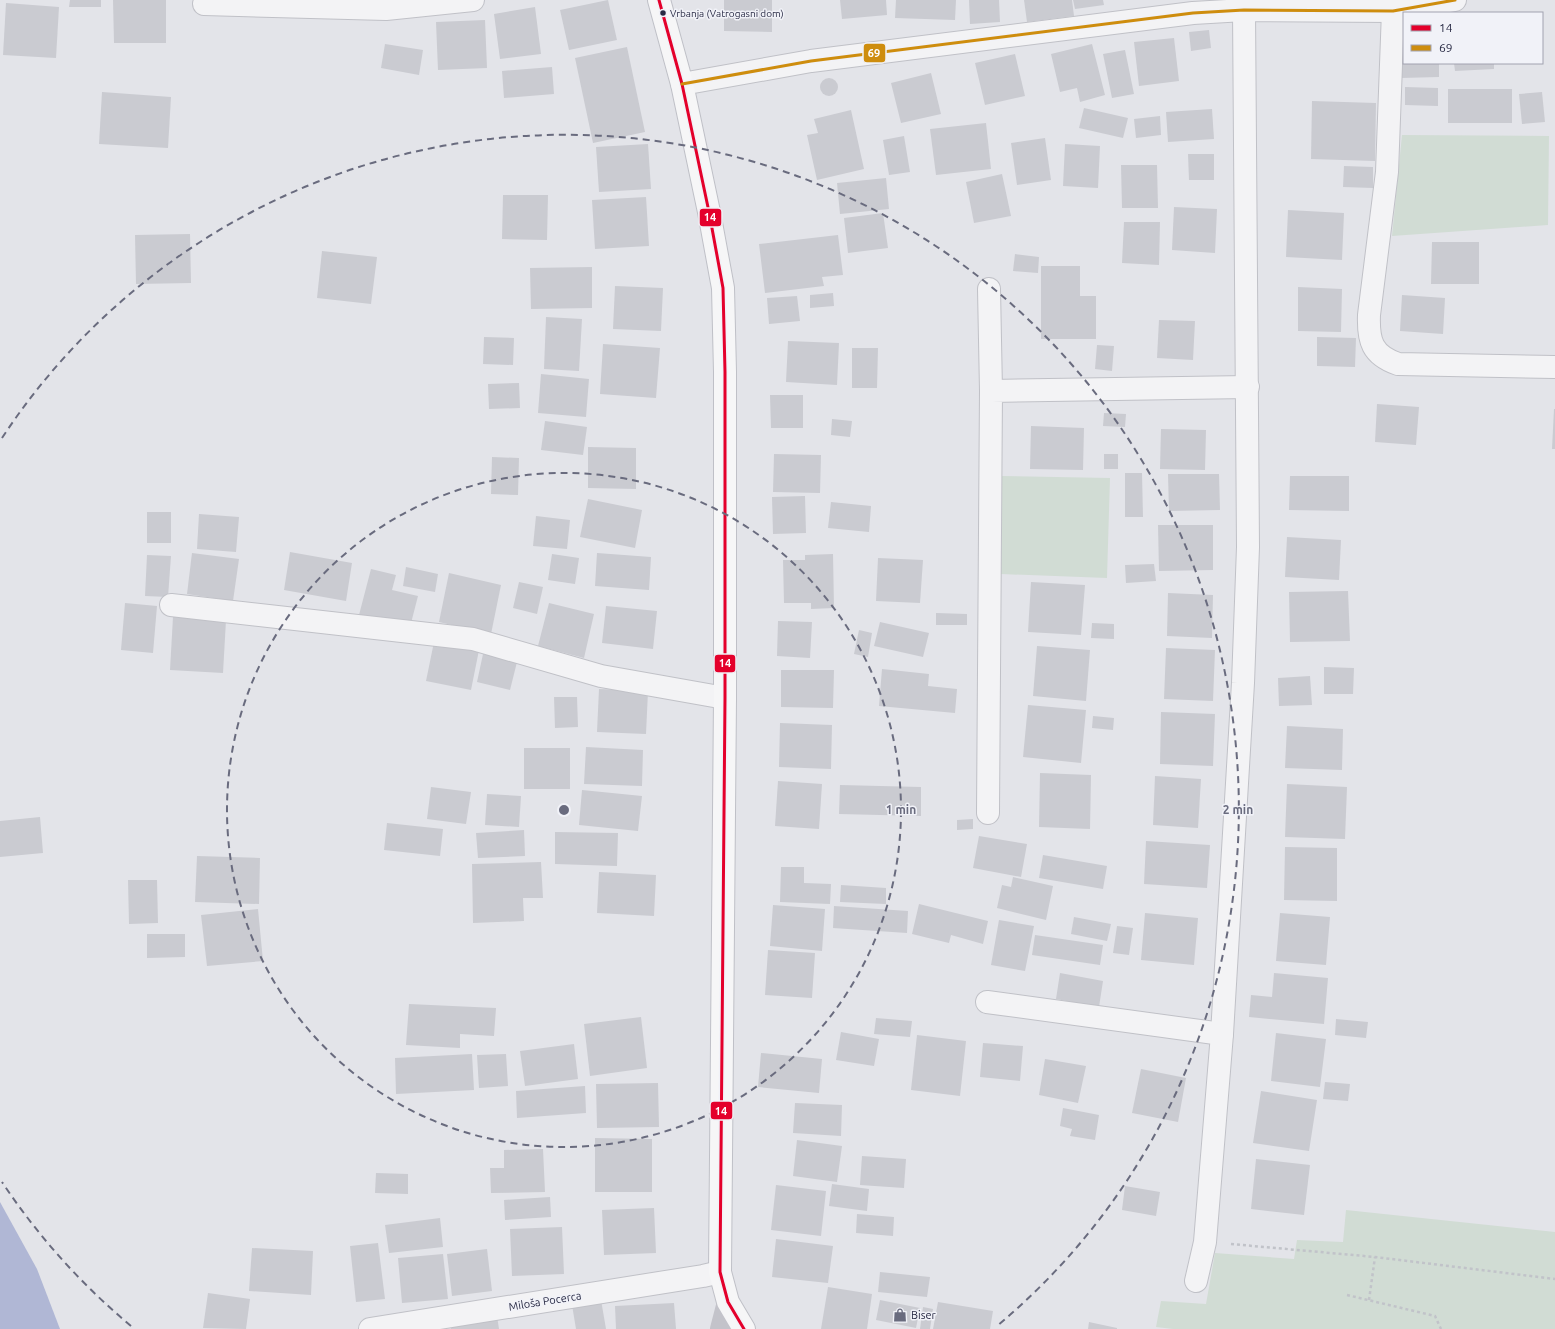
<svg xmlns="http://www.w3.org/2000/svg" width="1555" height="1329" font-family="Ubuntu,sans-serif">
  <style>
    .green { fill: #d1dcd4 }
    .water { fill: #b0b7d5 }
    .building { fill: #cacbd1 }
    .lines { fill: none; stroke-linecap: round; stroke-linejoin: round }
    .street-casing { stroke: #c0c1c7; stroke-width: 24 }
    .primary-casing { stroke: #bfc0c7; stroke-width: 24 }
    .path { stroke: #c1c3c9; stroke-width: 2.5; stroke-dasharray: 3 3; stroke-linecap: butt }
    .street { stroke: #f3f3f5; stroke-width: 22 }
    .secondary { stroke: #c3c3ca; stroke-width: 22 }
    .primary { stroke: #f6f6f7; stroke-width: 22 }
    .bus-1-casing { stroke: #f1f2f8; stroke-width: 6 }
    .bus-2-casing { stroke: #f1f2f8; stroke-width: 6 }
    .bus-1 { stroke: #e4002b; stroke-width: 3 }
    .bus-2 { stroke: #ce8d0e; stroke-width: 3 }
    .ring { fill: none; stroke: #696b7e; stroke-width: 2; stroke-dasharray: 7 5 }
    .bus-dot { fill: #282a44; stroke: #f1f2f8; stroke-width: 1.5 }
    .labels { text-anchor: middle; stroke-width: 3; stroke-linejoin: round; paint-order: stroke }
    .bus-label { font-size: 10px; fill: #282a44; stroke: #f1f2f8; text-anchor: start }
    .street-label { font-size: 11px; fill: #282a44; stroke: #f1f2f8 }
    .poi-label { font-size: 11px; fill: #282a44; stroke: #f1f2f8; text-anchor: start }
    .centre { fill: #696b7e; stroke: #f1f2f8; stroke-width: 2 }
    .ring-label { font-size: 12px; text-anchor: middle; font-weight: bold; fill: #696b7e; stroke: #f1f2f8; stroke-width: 3; stroke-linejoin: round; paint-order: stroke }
    .line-badge { stroke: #f1f2f8; stroke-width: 1.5 }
    .badge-label { font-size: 11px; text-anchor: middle; font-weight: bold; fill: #fff }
  </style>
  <rect width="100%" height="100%" fill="#e3e4e9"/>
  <!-- green -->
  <g class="green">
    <polygon points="1402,135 1549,136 1548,225 1392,236"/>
    <polygon points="1002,476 1110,478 1107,578 1001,574"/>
    <polygon points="1346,1210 1555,1232 1555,1329 1173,1329 1156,1327 1161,1301 1206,1304 1215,1253 1294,1259 1297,1240 1343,1242"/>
  </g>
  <!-- water -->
  <polygon class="water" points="0,1202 37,1269 60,1329 0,1329"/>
  <!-- building -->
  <g class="building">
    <polygon points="70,0 101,0 101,7 69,7"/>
    <polygon points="113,0 166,0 166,43 114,43"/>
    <polygon points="608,0 617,40 569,50 560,10"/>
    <polygon points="724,0 772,0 772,32 724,31"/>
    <polygon points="840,0 886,0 887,15 842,19"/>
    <polygon points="896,0 956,0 955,20 895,18"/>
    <polygon points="969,0 999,0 1000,22 970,24"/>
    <polygon points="1024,0 1072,0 1074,16 1027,22"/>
    <polygon points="1073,0 1103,0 1104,5 1075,9"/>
    <polygon points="6,3 59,7 56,58 3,55"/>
    <polygon points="535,7 541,54 500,59 494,14"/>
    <polygon points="485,20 487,68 438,70 436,22"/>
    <polygon points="1209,30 1211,48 1191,51 1189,32"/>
    <polygon points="1174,38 1179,81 1139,86 1134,42"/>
    <polygon points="1400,40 1404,40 1404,63 1439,63 1439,77 1401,78"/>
    <polygon points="385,44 423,50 419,75 381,68"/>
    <polygon points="1092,44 1105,95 1080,102 1077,88 1060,92 1051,54"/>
    <polygon points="627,47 645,132 593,143 575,58"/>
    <polygon points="1125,50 1134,94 1112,98 1103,54"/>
    <polygon points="1015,54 1025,96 985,105 975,63"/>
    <polygon points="1454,63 1494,63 1494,69 1455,71"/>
    <polygon points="552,67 554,94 504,98 502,71"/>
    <polygon points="931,73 941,114 901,123 891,83"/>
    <circle cx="829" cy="87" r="9"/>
    <polygon points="1405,87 1438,88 1438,106 1405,105"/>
    <rect x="1448" y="89" width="64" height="34"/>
    <polygon points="102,92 171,97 168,148 99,144"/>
    <polygon points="1542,92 1545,122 1522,124 1519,94"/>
    <polygon points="1312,101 1376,103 1375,161 1311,159"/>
    <polygon points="1084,108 1128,118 1123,138 1079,128"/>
    <polygon points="1212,109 1214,139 1168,142 1166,112"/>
    <polygon points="851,110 864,169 817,180 807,135 818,133 814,119"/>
    <polygon points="1160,116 1161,135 1136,138 1134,119"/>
    <polygon points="986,123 991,169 936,175 930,129"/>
    <polygon points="904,136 910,172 889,175 883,140"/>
    <polygon points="1045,138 1051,180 1017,185 1011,143"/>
    <polygon points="648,144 651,189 599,192 596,147"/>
    <polygon points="1065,144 1100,146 1098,188 1063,186"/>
    <polygon points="1188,154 1214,154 1214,180 1189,180"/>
    <polygon points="1121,165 1157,165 1158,208 1122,208"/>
    <polygon points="1344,166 1373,167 1373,188 1343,187"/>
    <polygon points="1002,174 1011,216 974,223 966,182"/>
    <polygon points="886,178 889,209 840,214 837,183"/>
    <polygon points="503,195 548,195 547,240 502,239"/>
    <polygon points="646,197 649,246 595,249 592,200"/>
    <polygon points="1174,207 1217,209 1215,253 1172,250"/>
    <polygon points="1288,210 1344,213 1342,260 1286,257"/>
    <polygon points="883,213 888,248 848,253 844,218"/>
    <polygon points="1124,222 1160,222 1159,265 1122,263"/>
    <polygon points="190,234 191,283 136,284 135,235"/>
    <polygon points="838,235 843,275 822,277 824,286 765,293 759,244"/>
    <polygon points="1432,242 1479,242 1479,284 1431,284"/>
    <polygon points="322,251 377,257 371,304 317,298"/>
    <polygon points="1015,254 1039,257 1038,273 1013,271"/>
    <polygon points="1041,266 1080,266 1080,296 1096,296 1096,339 1041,339"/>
    <polygon points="592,267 592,308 531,309 530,268"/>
    <polygon points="615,286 663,288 661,331 613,329"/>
    <polygon points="1298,287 1342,289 1341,332 1298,331"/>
    <polygon points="833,293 834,306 810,308 810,295"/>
    <polygon points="1402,295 1445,298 1443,334 1400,331"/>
    <polygon points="797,296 800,321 769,324 767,298"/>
    <polygon points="546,317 582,319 579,371 544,369"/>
    <polygon points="1159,320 1195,321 1193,360 1157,358"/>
    <polygon points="484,337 514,338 513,365 483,364"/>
    <polygon points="1317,337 1356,338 1355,367 1317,366"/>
    <polygon points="788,341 839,343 837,385 786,382"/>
    <polygon points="603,344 660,348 656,398 600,394"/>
    <polygon points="1097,345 1114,346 1112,371 1095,369"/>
    <polygon points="852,348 878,348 877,388 852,388"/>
    <polygon points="541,374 589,379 586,417 538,413"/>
    <polygon points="519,383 520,408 489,409 488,384"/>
    <polygon points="770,395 803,395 803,428 771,428"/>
    <polygon points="1377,404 1419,407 1416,445 1375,442"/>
    <polygon points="1554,409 1555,409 1555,449 1552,449"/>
    <polygon points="1104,413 1126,414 1125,427 1103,426"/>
    <polygon points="832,419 852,421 850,437 831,435"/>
    <polygon points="545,421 587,427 583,455 541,450"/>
    <polygon points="1031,426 1084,428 1083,470 1030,469"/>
    <polygon points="1161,429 1206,430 1205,470 1160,469"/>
    <polygon points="588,447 636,448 636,489 588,488"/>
    <polygon points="774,454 821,455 820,493 773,492"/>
    <rect x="1104" y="454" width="14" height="15"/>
    <polygon points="492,457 519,458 518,495 491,494"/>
    <polygon points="1125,473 1142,473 1143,517 1125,517"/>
    <polygon points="1168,474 1219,474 1220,510 1169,511"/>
    <polygon points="1290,476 1349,476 1349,511 1289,510"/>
    <polygon points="805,496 806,533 773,534 772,497"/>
    <polygon points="588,499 642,510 635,548 580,537"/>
    <polygon points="831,502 871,506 869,532 828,528"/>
    <rect x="147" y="512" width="24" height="31"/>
    <polygon points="199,514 239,517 236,552 197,549"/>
    <polygon points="536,516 570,520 567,549 533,546"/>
    <polygon points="1158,525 1213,525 1213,570 1159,571"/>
    <polygon points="1287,537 1341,540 1339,580 1285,577"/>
    <polygon points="290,552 352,563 346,601 284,590"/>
    <polygon points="192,553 239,559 233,601 187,594"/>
    <polygon points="597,553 651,557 649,590 595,586"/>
    <polygon points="552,554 579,558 575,584 548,580"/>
    <polygon points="833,554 834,608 811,609 811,603 784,603 783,560 805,560 805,555"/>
    <polygon points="147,555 171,556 168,597 145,596"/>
    <polygon points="878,558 923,560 920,603 876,601"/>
    <polygon points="1154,564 1156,581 1126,583 1125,565"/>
    <polygon points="406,567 438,574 435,592 403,586"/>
    <polygon points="371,569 396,575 392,590 418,596 410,627 359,615"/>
    <polygon points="449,573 501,585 491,634 439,622"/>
    <polygon points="519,582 543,587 537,614 513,608"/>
    <polygon points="1031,582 1085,585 1081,635 1028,632"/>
    <polygon points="1348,591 1350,641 1290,642 1289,592"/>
    <polygon points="1168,593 1213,595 1212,638 1167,636"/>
    <polygon points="125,603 157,606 153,653 121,650"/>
    <polygon points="549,603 594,614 584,658 538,646"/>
    <polygon points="606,606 657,611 653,649 602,643"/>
    <polygon points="936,613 967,614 967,625 936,625"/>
    <polygon points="173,617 226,620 223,673 170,670"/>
    <polygon points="778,621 812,622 810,658 777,656"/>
    <polygon points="880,622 929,633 923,657 874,646"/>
    <polygon points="1092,623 1114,624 1114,639 1091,638"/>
    <polygon points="859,630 872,633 868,657 854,654"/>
    <polygon points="434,642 479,650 471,690 426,681"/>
    <polygon points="1037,646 1090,650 1086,701 1033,696"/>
    <polygon points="1166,648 1215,650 1213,701 1164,699"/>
    <polygon points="483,654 517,662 510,690 477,682"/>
    <polygon points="1324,667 1354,668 1353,694 1324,694"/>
    <polygon points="882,669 929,674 928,686 957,689 955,713 879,706"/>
    <polygon points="781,670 834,670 833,708 781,707"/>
    <polygon points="1310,676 1312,705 1279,706 1278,678"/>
    <polygon points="599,689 648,691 646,734 597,732"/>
    <polygon points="554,697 577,697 578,727 555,728"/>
    <polygon points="1028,705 1086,710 1081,763 1023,757"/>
    <polygon points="1161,712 1215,714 1213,766 1160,764"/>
    <polygon points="1093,716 1114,718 1113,730 1092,728"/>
    <polygon points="780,723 832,725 831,769 779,767"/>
    <polygon points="1287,726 1343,729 1342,770 1285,768"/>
    <polygon points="586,747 643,750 642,786 584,784"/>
    <rect x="524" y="748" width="46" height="41"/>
    <polygon points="1040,773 1091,775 1090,829 1039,827"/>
    <polygon points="1155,776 1201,779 1198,828 1153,825"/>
    <polygon points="778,781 822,784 819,829 775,826"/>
    <polygon points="1287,784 1347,787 1345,839 1285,837"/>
    <polygon points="840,785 921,787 921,816 839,814"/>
    <polygon points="431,787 471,792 466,824 427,819"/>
    <polygon points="582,790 642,796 638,831 579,825"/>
    <polygon points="487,794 521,796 519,827 485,825"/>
    <polygon points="40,817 43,853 0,857 0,821"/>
    <polygon points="973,819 973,829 957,830 957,820"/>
    <polygon points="387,823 443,829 440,856 384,850"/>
    <polygon points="524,830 525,856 478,858 476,833"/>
    <polygon points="555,832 618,833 617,866 555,864"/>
    <polygon points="979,836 1027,844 1021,877 973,868"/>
    <polygon points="1146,841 1210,845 1207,888 1144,884"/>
    <polygon points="1285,847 1337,848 1337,901 1284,900"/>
    <polygon points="1043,855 1107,866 1103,889 1039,878"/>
    <polygon points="197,856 260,858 259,904 195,902"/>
    <polygon points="541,862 543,898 523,898 524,921 473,923 472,864"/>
    <polygon points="781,867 804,867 804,883 831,884 830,904 780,902"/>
    <polygon points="599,872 656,875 654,916 597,913"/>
    <polygon points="1013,877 1053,886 1046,920 997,908 1002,885 1011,887"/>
    <polygon points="128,880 157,880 158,923 129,924"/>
    <polygon points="841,885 886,888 886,904 840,902"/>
    <polygon points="919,904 988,921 983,944 951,935 949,943 912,934"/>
    <polygon points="773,905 825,909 822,951 770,946"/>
    <polygon points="834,906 908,911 907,933 833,928"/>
    <polygon points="258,909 263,961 207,966 201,915"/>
    <polygon points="1145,913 1198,918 1194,965 1141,960"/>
    <polygon points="1280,913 1330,917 1326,965 1276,961"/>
    <polygon points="1074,917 1111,924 1107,941 1071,934"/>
    <polygon points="999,920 1034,926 1025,971 991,965"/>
    <polygon points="1117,926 1133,928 1129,955 1113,953"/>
    <polygon points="147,934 185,934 185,957 147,958"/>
    <polygon points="1035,935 1103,945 1100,965 1032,955"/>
    <polygon points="768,950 815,953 812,998 765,995"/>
    <polygon points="1060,973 1103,981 1099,1007 1056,999"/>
    <polygon points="1274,973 1328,978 1324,1024 1249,1017 1251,995 1272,997"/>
    <polygon points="409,1004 496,1008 494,1036 460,1034 460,1048 406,1045"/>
    <polygon points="641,1017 647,1068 590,1076 584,1024"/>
    <polygon points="876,1018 912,1021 910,1037 874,1034"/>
    <polygon points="1336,1019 1368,1022 1366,1038 1335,1035"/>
    <polygon points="841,1032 879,1039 874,1066 836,1060"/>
    <polygon points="1276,1033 1326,1039 1320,1087 1271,1081"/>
    <polygon points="917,1035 966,1041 960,1096 911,1090"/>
    <polygon points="983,1043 1023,1046 1020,1081 980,1077"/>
    <polygon points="574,1044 578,1079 525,1086 520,1051"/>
    <polygon points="761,1053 822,1059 819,1093 758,1087"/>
    <polygon points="472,1054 474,1090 396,1094 395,1058"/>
    <polygon points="506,1054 508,1086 479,1088 477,1055"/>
    <polygon points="1045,1059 1086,1066 1078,1103 1039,1095"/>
    <polygon points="1141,1069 1186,1078 1178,1122 1132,1113"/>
    <polygon points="1325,1082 1350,1084 1348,1101 1323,1099"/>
    <polygon points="658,1083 659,1127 597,1128 596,1084"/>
    <polygon points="585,1086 586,1113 517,1118 516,1091"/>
    <polygon points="1261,1091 1317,1100 1309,1151 1253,1143"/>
    <polygon points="795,1103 842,1105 841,1136 793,1133"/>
    <polygon points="1063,1108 1099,1115 1095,1140 1070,1136 1072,1129 1060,1126"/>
    <polygon points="595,1138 652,1139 652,1192 595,1192"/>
    <polygon points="797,1140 842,1146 837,1182 793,1176"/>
    <polygon points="543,1149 545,1192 491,1193 490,1168 504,1168 504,1150"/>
    <polygon points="862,1156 906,1159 904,1188 860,1185"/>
    <polygon points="1256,1159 1310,1165 1304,1215 1251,1209"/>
    <polygon points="376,1173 408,1174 408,1194 375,1193"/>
    <polygon points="832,1184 869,1189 867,1211 829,1206"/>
    <polygon points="776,1185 826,1191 821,1236 771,1230"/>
    <polygon points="1125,1186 1160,1192 1156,1216 1122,1210"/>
    <polygon points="550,1197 551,1217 505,1220 504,1200"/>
    <polygon points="654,1208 656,1253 604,1255 602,1210"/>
    <polygon points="857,1214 894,1217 893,1236 856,1233"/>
    <polygon points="440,1218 443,1247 389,1253 385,1225"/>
    <polygon points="562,1227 564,1274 512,1276 510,1229"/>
    <polygon points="776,1239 833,1246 828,1283 772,1277"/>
    <polygon points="378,1243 385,1299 356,1302 350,1246"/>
    <polygon points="252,1248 313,1251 311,1295 249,1291"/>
    <polygon points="487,1249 492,1291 452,1296 447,1254"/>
    <polygon points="443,1254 448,1299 402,1303 398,1258"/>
    <polygon points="880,1272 930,1277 927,1297 878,1292"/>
    <polygon points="828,1287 872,1294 867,1329 821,1329"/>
    <polygon points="208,1293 250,1299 246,1329 203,1328"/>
    <polygon points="600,1294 606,1329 576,1329 571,1299"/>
    <polygon points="880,1300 920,1308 916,1328 876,1320"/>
    <polygon points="938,1302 993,1311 990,1329 933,1329"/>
    <polygon points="674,1303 676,1329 616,1329 615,1306"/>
    <polygon points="923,1307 933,1309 930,1329 920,1329"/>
    <polygon points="497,1316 499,1329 451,1329 450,1323"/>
    <polygon points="1089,1322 1117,1328 1117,1329 1088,1329"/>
  </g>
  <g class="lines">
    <!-- street casing -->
    <g class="street-casing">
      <g id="street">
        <polyline points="204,4 386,9 473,0"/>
        <path d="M1393 11 1387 172 1369 315C1368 341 1372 355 1398 364L1555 367"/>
        <polyline points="682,84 811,61 1193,13 1244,10 1393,11 1455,0"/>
        <polyline points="989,289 991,391"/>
        <polyline points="171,605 473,639 601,676 725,698"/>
        <polyline points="988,813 991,391 1248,387"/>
        <polyline points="987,1002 1222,1034"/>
        <polyline points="1196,1281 1205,1242 1222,1034 1243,683 1248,547 1244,10"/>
        <polyline points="370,1329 703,1276 720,1272"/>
      </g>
    </g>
    <!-- primary casing -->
    <g class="primary-casing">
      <polyline id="primary" points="659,0 682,84 709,212 723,288 725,372 725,698 720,1272 728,1302 744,1329"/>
    </g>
    <!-- path -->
    <g class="path">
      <polyline points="1231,1244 1375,1257 1555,1279"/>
      <polyline points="1347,1295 1435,1316 1441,1329"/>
      <polyline points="1369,1300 1375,1257"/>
    </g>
    <!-- street -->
    <use href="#street" class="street"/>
    <!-- secondary -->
    <polyline class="secondary" points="721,1329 728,1302"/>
    <!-- primary -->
    <use href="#primary" class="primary"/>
    <!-- bus-1 casing -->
    <g class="bus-1-casing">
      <polyline id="bus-1" points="659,0 682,84 709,212 723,288 725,372 725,698 720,1272 728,1302 744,1329"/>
    </g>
    <!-- bus-2 casing -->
    <g class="bus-2-casing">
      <polyline id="bus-2" points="682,84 811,61 1193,13 1244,10 1393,11 1455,0"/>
    </g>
    <!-- bus-1 -->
    <use href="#bus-1" class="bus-1"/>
    <!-- bus-2 -->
    <use href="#bus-2" class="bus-2"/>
  </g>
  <!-- distance rings -->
  <g class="ring">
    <circle cx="564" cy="810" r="337"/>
    <path d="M131 1326A674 674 0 0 1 2 1182M2 438A674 674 0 1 1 997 1326"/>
  </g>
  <!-- icons -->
  <defs>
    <g id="shop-bare" transform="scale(1.08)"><path d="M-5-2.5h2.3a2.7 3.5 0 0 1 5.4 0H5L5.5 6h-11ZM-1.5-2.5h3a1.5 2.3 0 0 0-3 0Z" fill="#696b7e" stroke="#f1f2f8" stroke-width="2.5" paint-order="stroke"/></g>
  </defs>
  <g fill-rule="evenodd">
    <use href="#shop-bare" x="900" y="1315"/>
  </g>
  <!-- markers -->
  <circle class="bus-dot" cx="663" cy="13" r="3.5"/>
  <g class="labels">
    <!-- bus labels -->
    <g class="bus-label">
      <text x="670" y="17">Vrbanja (Vatrogasni dom)</text>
    </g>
    <!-- street labels -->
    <g class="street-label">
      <text transform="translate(545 1301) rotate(-9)" y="4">Miloša Pocerca</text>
    </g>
    <!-- poi labels -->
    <g class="poi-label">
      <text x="911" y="1319">Biser</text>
    </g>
  </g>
  <circle cx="564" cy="810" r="6" class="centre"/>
  <g class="ring-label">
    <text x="901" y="814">1 min</text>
    <text x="1238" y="814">2 min</text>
  </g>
  <g class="line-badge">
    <rect x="863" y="43" width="23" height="20" rx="4" fill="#ce8d0e"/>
    <rect x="699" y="208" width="23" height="19" rx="4" fill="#e4002b"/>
    <rect x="714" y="654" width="22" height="19" rx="4" fill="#e4002b"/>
    <rect x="710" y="1101" width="23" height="19" rx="4" fill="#e4002b"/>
  </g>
  <g class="badge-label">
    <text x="874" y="57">69</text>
    <text x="710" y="221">14</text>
    <text x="725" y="667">14</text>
    <text x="721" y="1115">14</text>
  </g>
  <!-- legend -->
  <rect x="1403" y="12" width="140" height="52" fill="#f1f2f8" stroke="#a1a2b0"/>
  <rect x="1411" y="25" width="20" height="6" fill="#e4002b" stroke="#a1a2b0"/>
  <text x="1439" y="32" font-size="12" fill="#282a44">14</text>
  <rect x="1411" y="45" width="20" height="6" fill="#ce8d0e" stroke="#a1a2b0"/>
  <text x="1439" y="52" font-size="12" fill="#282a44">69</text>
</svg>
